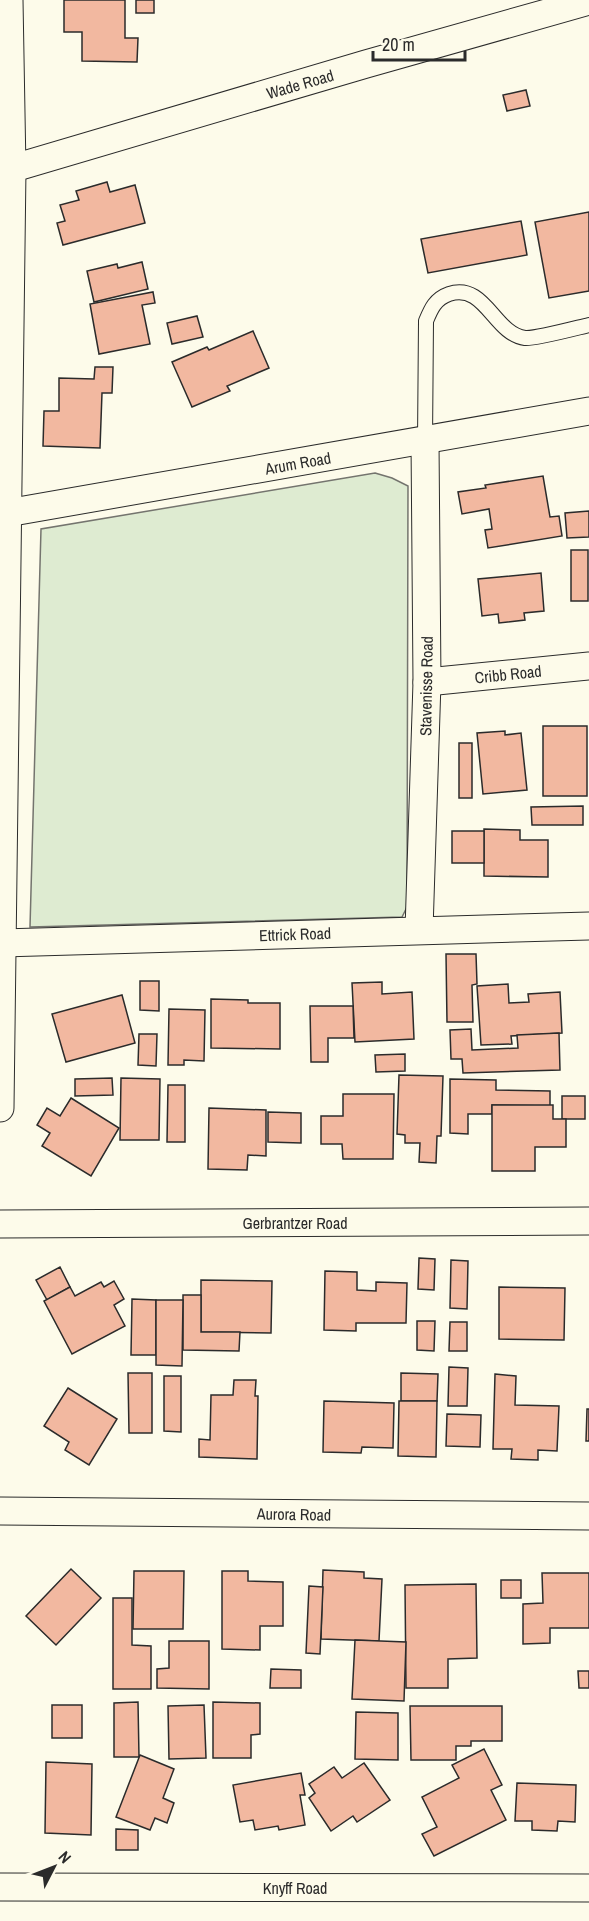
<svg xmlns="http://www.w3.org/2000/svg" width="589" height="1921" font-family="'Archivo Narrow',sans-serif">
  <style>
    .green { fill: #deebd1; stroke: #74746e; stroke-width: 1.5 }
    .building { fill: #f2b8a0; stroke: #2b2b2b; stroke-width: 1.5 }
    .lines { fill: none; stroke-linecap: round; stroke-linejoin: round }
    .service-casing { stroke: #2b2b2b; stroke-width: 16 }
    .minor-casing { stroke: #2b2b2b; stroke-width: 29 }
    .service { stroke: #fdfbea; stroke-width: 14 }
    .minor { stroke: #fdfbea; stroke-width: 27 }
    .labels { text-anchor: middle; stroke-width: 4.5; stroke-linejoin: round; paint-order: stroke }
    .street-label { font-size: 16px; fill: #2b2b2b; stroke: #fdfbea }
  </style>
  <rect width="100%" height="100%" fill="#fdfbea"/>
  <!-- green -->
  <polygon class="green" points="375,473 392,478 408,486 407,907 402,917 30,927 41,529"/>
  <!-- building -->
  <g class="building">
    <polygon points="64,0 125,0 125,38 138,38 137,62 82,61 82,32 64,32"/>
    <rect x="136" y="0" width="18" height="13"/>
    <polygon points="526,90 530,106 507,111 503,95"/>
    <polygon points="107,182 110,192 135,185 145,223 63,245 57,223 65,221 60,205 79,200 76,191"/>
    <polygon points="589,212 589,291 549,298 535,222"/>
    <polygon points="521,221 527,255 428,273 421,239"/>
    <polygon points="142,262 148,289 94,302 87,271 117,264 118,268"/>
    <polygon points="153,292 155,303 142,305 150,344 99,354 90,304"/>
    <polygon points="197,316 203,337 172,344 167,323"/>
    <polygon points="253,331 269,368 227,386 230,391 192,407 172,362 207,347 209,350"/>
    <polygon points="95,367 113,367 112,393 102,393 100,448 43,446 44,411 59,411 59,378 94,379"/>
    <polygon points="543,476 550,517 559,516 562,536 488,548 485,530 492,529 489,509 462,514 458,492 486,488 485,485"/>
    <polygon points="589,511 589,537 567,538 565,513"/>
    <rect x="571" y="550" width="17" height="51"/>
    <polygon points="541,573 544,611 524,613 525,620 499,623 498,614 482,616 478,579"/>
    <rect x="543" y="726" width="44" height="70"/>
    <polygon points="505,731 505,735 521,733 527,790 483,794 477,733"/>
    <rect x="459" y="743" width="13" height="55"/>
    <polygon points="583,806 583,825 532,825 531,807"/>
    <polygon points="484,829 520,830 520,840 548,840 548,877 484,876"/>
    <rect x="452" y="831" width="32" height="32"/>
    <polygon points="446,954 476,954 477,984 472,985 473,1022 447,1022"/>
    <polygon points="140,981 159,981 159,1011 140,1010"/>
    <polygon points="382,982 382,994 412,992 414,1039 355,1042 352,983"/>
    <polygon points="508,984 509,1003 529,1002 528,994 560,992 562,1033 511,1036 512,1044 481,1045 477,986"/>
    <polygon points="122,995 135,1043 66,1062 52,1014"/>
    <polygon points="211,999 248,1000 248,1003 280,1003 280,1049 211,1048"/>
    <polygon points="310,1006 353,1006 354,1038 328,1038 328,1062 311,1062"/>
    <polygon points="169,1009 205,1010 204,1061 184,1060 184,1065 168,1065"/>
    <polygon points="471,1029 472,1050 518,1048 517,1035 559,1033 560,1070 463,1073 462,1059 451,1059 450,1030"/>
    <polygon points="139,1034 157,1034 156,1066 138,1065"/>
    <polygon points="405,1054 405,1071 376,1072 375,1055"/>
    <polygon points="399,1075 443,1076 441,1136 437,1136 436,1163 419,1162 420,1143 405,1143 405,1135 397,1134"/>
    <polygon points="112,1078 113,1095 75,1096 75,1079"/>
    <polygon points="121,1078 160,1079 159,1140 120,1140"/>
    <polygon points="450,1079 496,1080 496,1090 550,1091 550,1106 492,1105 492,1114 468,1114 468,1134 450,1133"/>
    <polygon points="168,1085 185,1085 185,1142 167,1142"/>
    <polygon points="343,1094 394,1094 393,1159 343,1159 342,1144 321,1144 321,1116 343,1116"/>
    <rect x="562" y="1096" width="23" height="23"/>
    <polygon points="71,1098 119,1128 91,1176 42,1146 50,1133 37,1125 47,1108 60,1116"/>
    <polygon points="492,1105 553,1105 553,1119 566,1119 566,1147 535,1147 535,1171 492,1171"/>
    <polygon points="209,1108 266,1110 266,1156 248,1155 247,1170 208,1169"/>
    <polygon points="268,1112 301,1113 301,1143 268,1142"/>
    <polygon points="419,1258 435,1259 434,1290 418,1289"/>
    <polygon points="451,1260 468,1261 467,1309 450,1308"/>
    <polygon points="60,1267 70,1287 47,1300 36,1280"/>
    <polygon points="325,1271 357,1272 357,1290 376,1291 376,1282 407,1283 406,1323 356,1323 356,1331 324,1330"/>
    <polygon points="201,1280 272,1281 271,1333 201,1332"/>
    <polygon points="114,1281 124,1299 114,1305 125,1326 72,1354 44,1301 70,1287 75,1296 101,1282 104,1287"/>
    <polygon points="499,1287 565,1288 564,1340 499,1339"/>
    <polygon points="183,1295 201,1295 201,1332 240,1332 239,1351 183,1350"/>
    <polygon points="132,1299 156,1300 156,1355 131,1355"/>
    <polygon points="156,1300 183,1300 182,1366 156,1365"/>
    <polygon points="417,1321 435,1321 434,1351 417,1350"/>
    <polygon points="450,1322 467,1322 467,1351 449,1351"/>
    <polygon points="449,1367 468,1368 467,1406 448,1406"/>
    <polygon points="128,1373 152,1373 152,1433 129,1433"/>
    <polygon points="401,1373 438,1374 437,1401 401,1401"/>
    <polygon points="495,1374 516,1376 515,1405 559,1406 557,1451 538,1450 538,1460 511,1459 512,1449 493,1449"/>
    <polygon points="164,1376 181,1376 181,1432 164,1431"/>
    <polygon points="234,1380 256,1380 255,1396 258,1396 257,1459 199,1457 199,1439 210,1440 211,1395 233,1395"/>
    <polygon points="68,1388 117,1419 89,1465 65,1450 69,1442 44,1426"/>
    <polygon points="324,1401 394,1403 393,1448 362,1447 361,1453 323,1452"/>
    <polygon points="399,1401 437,1401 436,1457 398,1456"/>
    <polygon points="587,1409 589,1409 589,1441 586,1441"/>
    <polygon points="447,1414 481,1415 480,1447 446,1446"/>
    <polygon points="71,1569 101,1598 56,1645 26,1616"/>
    <polygon points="323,1570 364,1572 364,1578 382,1579 379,1641 321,1639"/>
    <polygon points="134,1571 184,1571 183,1629 133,1629"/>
    <polygon points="222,1571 248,1571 248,1581 283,1582 283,1626 260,1626 260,1650 222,1649"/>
    <polygon points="542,1573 589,1573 589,1628 550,1628 550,1643 523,1644 523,1604 543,1603"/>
    <rect x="501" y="1580" width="20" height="18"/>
    <polygon points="476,1584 477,1658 448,1659 448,1688 406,1688 405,1585"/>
    <polygon points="309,1586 323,1587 320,1654 306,1653"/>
    <polygon points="113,1598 132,1598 132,1645 151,1646 151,1689 113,1689"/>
    <polygon points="355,1640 406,1642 404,1701 352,1699"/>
    <polygon points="169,1641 209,1641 209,1689 157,1688 157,1669 169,1668"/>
    <polygon points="271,1669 301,1670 301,1688 270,1688"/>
    <polygon points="578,1671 589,1671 589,1688 579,1688"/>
    <polygon points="138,1702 139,1757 114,1757 114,1703"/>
    <polygon points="213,1702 260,1703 260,1734 251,1735 251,1758 213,1758"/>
    <rect x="52" y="1705" width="30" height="33"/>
    <polygon points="204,1705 206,1758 169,1759 168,1706"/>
    <polygon points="410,1706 502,1706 502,1741 471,1741 471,1746 456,1746 456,1760 411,1760"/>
    <polygon points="356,1712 398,1713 398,1760 355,1759"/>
    <polygon points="484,1749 502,1785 491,1790 506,1820 434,1856 422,1834 437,1827 422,1797 459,1778 452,1765"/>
    <polygon points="140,1755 174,1769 163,1798 174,1803 167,1823 155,1818 150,1830 116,1817"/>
    <polygon points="46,1762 92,1764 91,1835 45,1833"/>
    <polygon points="364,1763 390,1800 357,1822 353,1816 331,1831 309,1798 315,1793 309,1784 334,1767 342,1778"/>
    <polygon points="301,1773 305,1795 300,1795 305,1825 279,1830 278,1826 255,1830 253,1820 240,1822 233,1785"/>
    <polygon points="517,1783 576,1785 575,1822 558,1821 557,1831 532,1830 532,1821 515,1821"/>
    <polygon points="116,1829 138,1830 138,1850 116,1850"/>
  </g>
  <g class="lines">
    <!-- service casing -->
    <g class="service-casing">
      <path id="service" d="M425 441 426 321C431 309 435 299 449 294 485 282 494 334 525 338 535 339 576 328 589 325"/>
    </g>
    <!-- minor casing -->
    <g class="minor-casing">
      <g id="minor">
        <polyline points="0,172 366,64 589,1"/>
        <polyline points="7,513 589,411"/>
        <polyline points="427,682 589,666"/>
        <polyline points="419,930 427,682 425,441"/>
        <polyline points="2,943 589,926"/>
        <polyline points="0,1108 12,169 9,0"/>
        <polyline points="0,1224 589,1221"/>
        <polyline points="0,1511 589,1516"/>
        <polyline points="0,1887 589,1888"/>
      </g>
    </g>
    <!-- service -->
    <use href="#service" class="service"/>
    <!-- minor -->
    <use href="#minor" class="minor"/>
  </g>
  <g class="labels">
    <!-- street labels -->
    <g class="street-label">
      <text transform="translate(300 84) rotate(-16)" y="6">Wade Road</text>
      <text transform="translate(298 463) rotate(-10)" y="6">Arum Road</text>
      <text transform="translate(508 674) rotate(-6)" y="6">Cribb Road</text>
      <text transform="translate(426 686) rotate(-89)" y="6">Stavenisse Road</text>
      <text transform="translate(295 934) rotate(-2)" y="6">Ettrick Road</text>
      <text x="295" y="1229">Gerbrantzer Road</text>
      <text transform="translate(294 1514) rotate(1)" y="6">Aurora Road</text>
      <text x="295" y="1894">Knyff Road</text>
    </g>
  </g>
  <!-- north arrow -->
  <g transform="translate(54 1867) rotate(48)" stroke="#fdfbea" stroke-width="4.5" paint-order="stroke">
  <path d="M0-4.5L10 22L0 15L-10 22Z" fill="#2b2b2b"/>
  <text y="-9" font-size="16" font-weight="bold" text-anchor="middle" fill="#2b2b2b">N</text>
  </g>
  <!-- scale -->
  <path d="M373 51v9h92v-9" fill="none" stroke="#2b2b2b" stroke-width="3"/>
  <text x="382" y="51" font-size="18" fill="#2b2b2b" stroke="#fdfbea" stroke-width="4.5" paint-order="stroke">20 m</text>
</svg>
